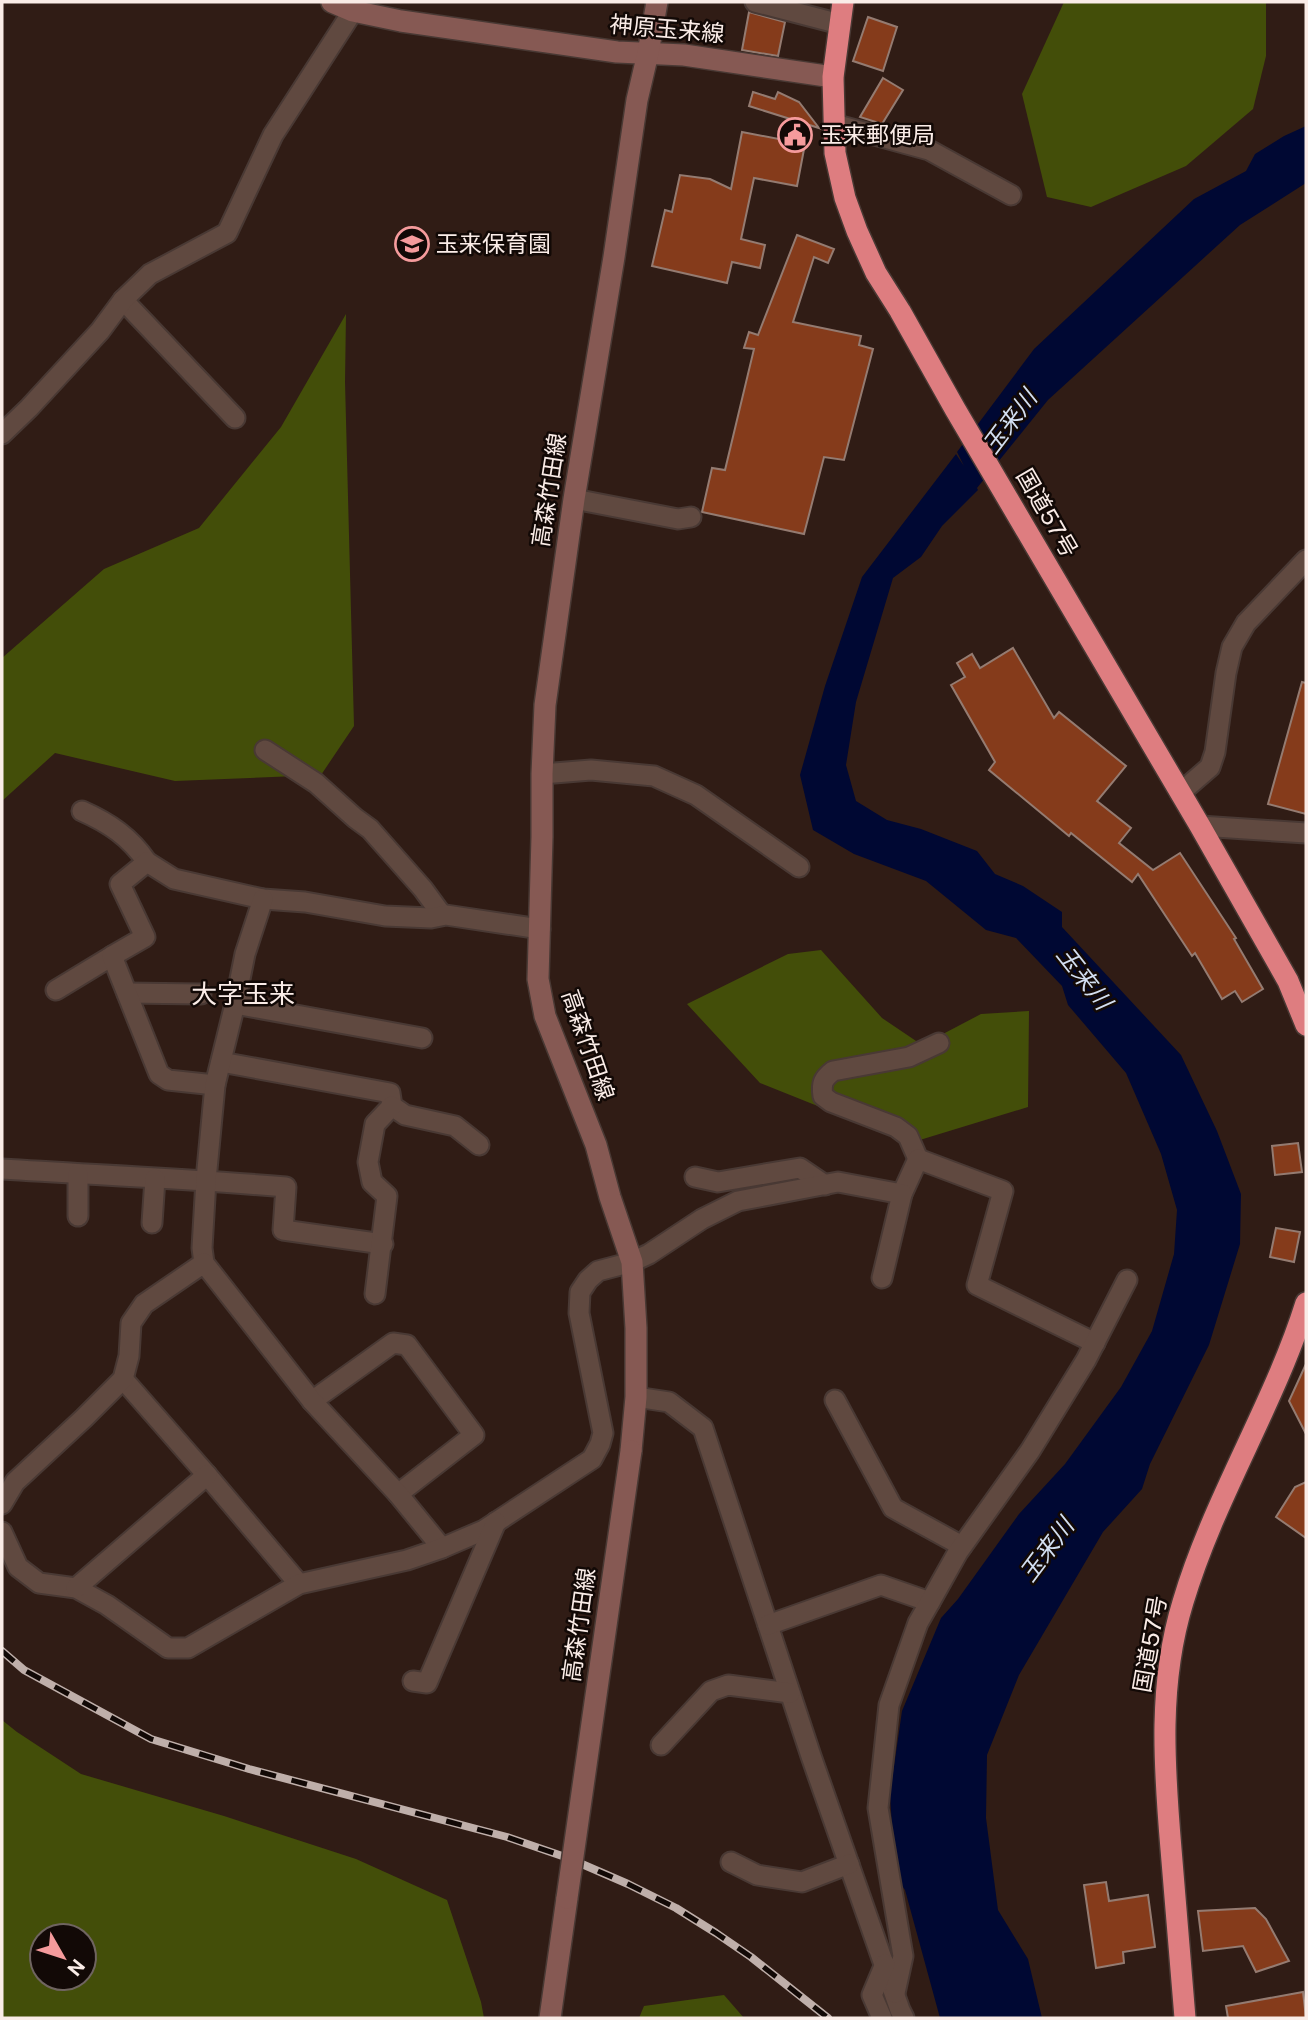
<svg xmlns="http://www.w3.org/2000/svg" width="1308" height="2020" font-family="'Public Sans','Noto Sans JP',sans-serif">
  <style>
    .green { fill: #434e09; fill-rule: evenodd }
    .water { fill: #000833 }
    .building { fill: #853b1b; stroke: #947b71; stroke-width: 2 }
    .lines { fill: none; stroke-linecap: round; stroke-linejoin: round }
    .street-casing { stroke: #493934; stroke-width: 23 }
    .secondary-casing { stroke: #493934; stroke-width: 24 }
    .highway-casing { stroke: #493934; stroke-width: 24 }
    .street { stroke: #604940; stroke-width: 19 }
    .secondary { stroke: #865953; stroke-width: 21 }
    .highway { stroke: #de7d80; stroke-width: 21 }
    .rail-casing { stroke: #bfafaa; stroke-width: 8 }
    .rail { stroke: #120906; stroke-width: 5; stroke-dasharray: 16; stroke-linecap: butt }
    .secondary-bridge-casing { stroke: #493934; stroke-width: 24; stroke-linecap: butt }
    .secondary-bridge { stroke: #865953; stroke-width: 21 }
    .labels { text-anchor: middle; stroke-width: 5; stroke-linejoin: round; paint-order: stroke }
    .street-label { font-size: 23px; fill: #faece7; stroke: #120906 }
    .poi-label { font-size: 23px; fill: #faece7; stroke: #120906; text-anchor: start }
    .water-label { font-size: 24px; font-style: italic; fill: #d3dff1; stroke: #120906 }
    .quarter-label { font-size: 26px; fill: #faece7; stroke: #120906 }
  </style>
  <rect width="100%" height="100%" fill="#301c15"/>
  <!-- green -->
  <g class="green">
    <polygon points="1064,2 1266,2 1266,56 1253,109 1186,166 1091,207 1047,197 1022,94"/>
    <polygon points="346,314 345,382 354,726 321,775 175,781 55,753 2,801 2,658 104,569 199,528 281,427"/>
    <polygon points="821,950 882,1018 922,1045 981,1014 1029,1011 1028,1107 910,1143 760,1083 687,1004 788,954"/>
    <path d="M2 1720 17 1732 81 1774 224 1816 356 1859 447 1900 481 2002 484 2018H2ZM84 1936V1978H42V1936Z"/>
    <polygon points="724,1995 744,2018 639,2018 644,2006"/>
  </g>
  <!-- water -->
  <polygon class="water" points="1306,126 1306,183 1240,225 1048,400 977,488 978,490 942,526 921,557 893,578 856,702 846,765 856,801 887,820 921,829 977,851 995,874 1023,886 1062,912 1062,927 1181,1055 1217,1131 1241,1194 1240,1244 1209,1345 1150,1464 1142,1489 1103,1532 1019,1675 987,1755 986,1818 998,1910 1028,1959 1042,2018 940,2018 905,1890 895,1876 890,1794 902,1711 941,1618 958,1599 1019,1514 1065,1464 1121,1387 1152,1331 1174,1254 1177,1210 1161,1154 1126,1073 1068,1005 1062,986 1016,938 986,930 926,881 854,854 813,830 800,775 825,686 862,577 956,454 964,466 957,452 1034,349 1194,199 1246,171 1255,154 1284,136"/>
  <!-- building -->
  <g class="building">
    <polygon points="749,12 785,22 778,56 742,50"/>
    <polygon points="868,17 897,27 883,71 853,61"/>
    <polygon points="883,78 903,90 882,124 860,117"/>
    <polygon points="753,92 775,99 778,92 799,102 819,128 749,106"/>
    <polygon points="742,132 805,144 797,186 754,178 741,239 765,245 760,268 732,262 727,283 652,266 665,210 672,212 680,175 710,179 731,189"/>
    <polygon points="797,235 834,249 828,263 814,257 793,322 861,336 859,345 873,349 844,460 824,457 804,534 702,512 712,468 725,470 754,349 744,348 749,332 758,335"/>
    <polygon points="1013,648 1054,718 1059,712 1126,766 1097,801 1131,828 1119,843 1153,870 1180,853 1236,938 1234,939 1263,989 1242,1002 1235,991 1222,999 1195,953 1192,956 1138,874 1132,882 1071,833 1069,836 989,770 995,762 951,685 965,677 957,663 972,654 980,668"/>
    <polygon points="1302,682 1306,683 1306,814 1268,804"/>
    <polygon points="1298,1143 1302,1172 1275,1175 1272,1146"/>
    <polygon points="1276,1228 1300,1232 1294,1262 1270,1257"/>
    <polygon points="1306,1364 1306,1434 1289,1401"/>
    <polygon points="1306,1482 1306,1538 1276,1517 1295,1487"/>
    <polygon points="1106,1882 1109,1901 1148,1895 1155,1947 1123,1952 1124,1963 1096,1968 1084,1885"/>
    <polygon points="1255,1908 1266,1919 1289,1961 1256,1972 1243,1946 1203,1951 1198,1911"/>
    <polygon points="1303,1992 1306,2018 1228,2018 1226,2006"/>
  </g>
  <g class="lines">
    <!-- street casing -->
    <g class="street-casing">
      <g id="street">
        <polyline points="755,2 840,24"/>
        <polyline points="834,124 929,150 1011,195"/>
        <polyline points="123,300 235,418"/>
        <polyline points="2,434 29,408 100,331 123,300 150,274 227,233 273,135 353,11"/>
        <polyline points="574,499 678,519 691,517"/>
        <polyline points="265,750 316,783 355,818 370,829 423,889 442,915"/>
        <polyline points="542,774 591,770 654,776 696,795 799,867"/>
        <polyline points="1180,793 1210,767 1215,752 1226,673 1232,647 1246,623 1306,560"/>
        <path d="M82 811C109 823 130 837 147 862"/>
        <polyline points="1200,826 1306,833"/>
        <polyline points="56,990 112,956"/>
        <polyline points="127,993 201,994"/>
        <polyline points="235,1004 422,1038"/>
        <polyline points="221,1062 390,1093 392,1106 405,1115 455,1126 479,1145"/>
        <polyline points="215,1085 168,1080 159,1074 112,956 145,937 120,884 147,862 174,879 263,899 305,902 385,916 431,918 446,915 540,929"/>
        <path d="M918 1159 908 1136 896 1127 831 1102 823 1096C821 1083 823 1079 833 1071L909 1057 939 1043"/>
        <path d="M2 1169C97 1175 192 1179 286 1187L283 1230 383 1244"/>
        <polyline points="695,1177 718,1182 800,1168 825,1185"/>
        <polyline points="902,1194 918,1159 1003,1191 977,1285 1095,1343"/>
        <polyline points="78,1216 78,1174"/>
        <polyline points="152,1223 155,1179"/>
        <polyline points="204,1263 202,1248 206,1180 215,1085 235,1004 245,954 263,899"/>
        <polyline points="375,1294 387,1196 372,1182 368,1162 375,1124 392,1106"/>
        <polyline points="123,1379 207,1475 299,1584"/>
        <polyline points="636,1397 669,1402 703,1428 811,1756 900,2010 904,2018"/>
        <polyline points="835,1400 893,1508 962,1546"/>
        <polyline points="312,1401 393,1343 407,1345 474,1435 398,1494"/>
        <polyline points="2,1504 15,1482 84,1418 123,1379 129,1356 131,1323 144,1304 204,1263 312,1401 398,1494 442,1548"/>
        <polyline points="2,1532 18,1567 39,1583 76,1588 107,1605 168,1648 188,1648 299,1584 407,1560 442,1548 484,1530 592,1459 600,1444 603,1433 579,1313 580,1292 588,1280 598,1271 632,1262 649,1254 702,1219 738,1201 838,1182 902,1194 882,1278"/>
        <polyline points="76,1588 207,1475"/>
        <polyline points="768,1625 881,1585 930,1602"/>
        <polyline points="413,1681 427,1683 496,1522"/>
        <polyline points="661,1745 711,1691 728,1685 790,1693"/>
        <polyline points="731,1862 757,1875 802,1882 849,1864"/>
        <polyline points="895,1993 903,1956 878,1808 889,1705 918,1623 930,1602 958,1552 1030,1451 1086,1360 1127,1280"/>
        <polyline points="882,2018 872,1995 885,1964"/>
      </g>
    </g>
    <!-- secondary casing -->
    <g class="secondary-casing">
      <g id="secondary">
        <polyline points="332,2 353,11 401,21 617,52 684,55 833,77"/>
        <polyline points="631,1451 636,1397 636,1328 632,1262 610,1197 596,1145 545,1016 538,979 542,837 542,774 545,705 574,499 614,257 637,100 648,53 657,2"/>
        <polyline points="550,2018 567,1898"/>
      </g>
    </g>
    <!-- highway casing -->
    <g class="highway-casing">
      <g id="highway">
        <polyline points="843,2 833,77 835,153 845,198 857,231 876,273 900,311 955,409 1200,826 1288,981 1306,1025"/>
        <path d="M1185 2018C1180 1962 1176 1905 1171 1849 1164 1766 1158 1683 1183 1602 1214 1498 1274 1405 1306 1303"/>
      </g>
    </g>
    <!-- street -->
    <use href="#street" class="street"/>
    <!-- secondary -->
    <use href="#secondary" class="secondary"/>
    <!-- highway -->
    <use href="#highway" class="highway"/>
    <!-- rail casing -->
    <g class="rail-casing">
      <polyline id="rail" points="2,1651 24,1670 151,1739 249,1769 507,1837 568,1858 628,1884 676,1908 716,1933 751,1957 828,2018"/>
    </g>
    <!-- rail -->
    <use href="#rail" class="rail"/>
    <!-- secondary-bridge casing -->
    <g class="secondary-bridge-casing">
      <polyline id="secondary-bridge" points="567,1898 631,1451"/>
    </g>
    <!-- secondary-bridge -->
    <use href="#secondary-bridge" class="secondary-bridge"/>
  </g>
  <!-- icons -->
  <defs>
    <g id="civic-ring" transform="scale(1.75)"><circle r="9.5" fill="#120906" stroke="#f59b9c" stroke-width="1.5"/><path d="M-.6-6.5H3V-4.5H.6V-3L4-1V1h2V6H-6V1h2V-1L-.6-3ZM-1.2 2.5V6h2.4V2.5Z" fill="#f59b9c"/></g>
    <g id="school-ring" transform="scale(1.75)"><circle r="9.5" fill="#120906" stroke="#f59b9c" stroke-width="1.5"/><path d="M0-5L7-2L0 1L-7-2ZM-4 1L0 2.5L4 1V4Q0 6-4 4Z" fill="#f59b9c"/></g>
  </defs>
  <g fill-rule="evenodd">
    <use href="#civic-ring" x="795" y="135"/>
    <use href="#school-ring" x="412" y="244"/>
  </g>
  <g class="labels">
    <!-- street labels -->
    <g class="street-label">
      <text transform="translate(667 29) rotate(5)" y="8">神原玉来線</text>
      <text transform="translate(549 490) rotate(-81)" y="8">高森竹田線</text>
      <text transform="translate(1047 513) rotate(60)" y="8">国道57号</text>
      <text transform="translate(588 1045) rotate(71)" y="8">高森竹田線</text>
      <text transform="translate(579 1625) rotate(-82)" y="8">高森竹田線</text>
      <text transform="translate(1150 1644) rotate(-80)" y="8">国道57号</text>
    </g>
    <!-- poi labels -->
    <g class="poi-label">
      <text x="820" y="143">玉来郵便局</text>
      <text x="436" y="252">玉来保育園</text>
    </g>
    <!-- water labels -->
    <g class="water-label">
      <text transform="translate(1010 422) rotate(-53)" y="8">玉来川</text>
      <text transform="translate(1084 978) rotate(52)" y="8">玉来川</text>
      <text transform="translate(1047 1550) rotate(-53)" y="8">玉来川</text>
    </g>
    <!-- quarter labels -->
    <g class="quarter-label">
      <text x="243" y="1003">大字玉来</text>
    </g>
  </g>
  <!-- border -->
  <rect width="1308" height="2020" fill="none" stroke="#faece7" stroke-width="7"/>
  <!-- north arrow -->
  <g transform="translate(63 1957) rotate(129)"><circle r="33" fill="#120906" stroke="#6f6460" stroke-width="2"/>
  <path d="M0-5L12 26L0 18L-12 26Z" fill="#f59b9c"/>
  <text y="-10" font-size="19" font-weight="bold" text-anchor="middle" fill="#faece7">N</text>
  </g>
</svg>
